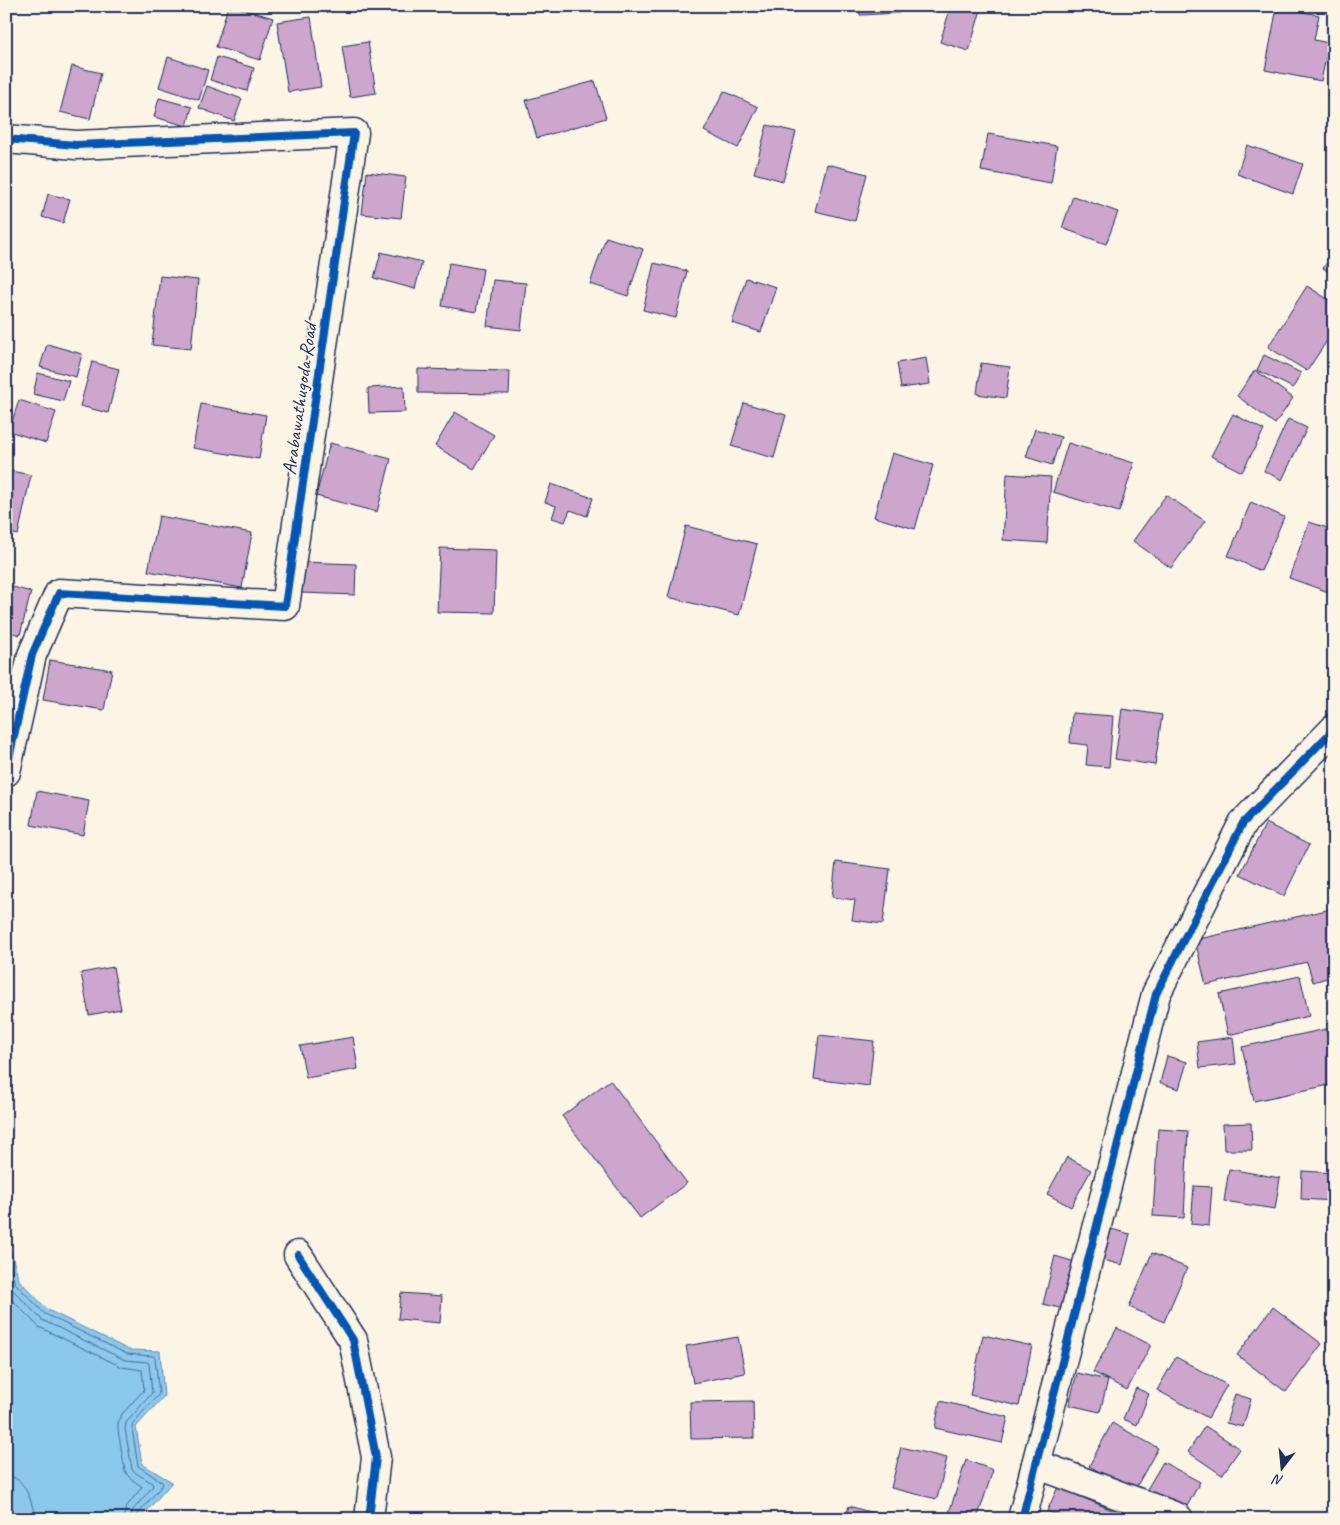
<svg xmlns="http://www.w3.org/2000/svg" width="1340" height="1525" font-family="Caveat,sans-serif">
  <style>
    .water { fill: #8cc8ec; stroke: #5f8bb3 }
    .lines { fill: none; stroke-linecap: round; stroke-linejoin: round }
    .shore { stroke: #486c97; stroke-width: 1 }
    .building { fill: #cca6cd; stroke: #1b2f5e }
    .street-casing { stroke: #1b2f5e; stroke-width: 31 }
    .street { stroke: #fcf5e5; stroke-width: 28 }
    .cycleway-casing { stroke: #fcf5e5; stroke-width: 11 }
    .cycleway { stroke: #0057b8; stroke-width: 8 }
    .labels { text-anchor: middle; stroke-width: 4; stroke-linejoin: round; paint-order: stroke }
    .street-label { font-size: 20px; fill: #1b2f5e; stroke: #fcf5e5 }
  </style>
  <rect width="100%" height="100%" fill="#fcf5e5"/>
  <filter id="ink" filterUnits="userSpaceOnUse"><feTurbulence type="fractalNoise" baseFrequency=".02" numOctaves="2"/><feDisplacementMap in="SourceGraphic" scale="10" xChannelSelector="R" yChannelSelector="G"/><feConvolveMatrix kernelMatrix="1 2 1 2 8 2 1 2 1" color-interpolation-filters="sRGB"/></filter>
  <g filter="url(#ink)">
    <!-- water -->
    <polygon class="water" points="6,1234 19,1280 48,1310 129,1350 160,1351 164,1396 136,1427 142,1464 172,1482 140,1519 17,1519 6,1489"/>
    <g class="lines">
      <!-- shore -->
      <g class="shore">
        <polyline points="6,1253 15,1283 45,1314 127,1354 153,1356 155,1357 159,1394 133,1423 132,1428 138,1466 162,1482 163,1484 138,1514 137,1519"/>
        <polyline points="6,1276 11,1288 42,1320 125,1360 147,1362 149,1363 152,1393 126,1423 125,1429 132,1469 136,1473 152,1483 153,1486 132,1511 131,1519"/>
        <polyline points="6,1294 39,1327 122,1367 142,1370 144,1390 122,1414 118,1423 118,1430 125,1471 129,1477 142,1487 126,1507 123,1519"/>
        <path d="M6 1476C21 1477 25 1487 30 1499 32 1506 35 1512 35 1519"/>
      </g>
    </g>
    <!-- building -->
    <g class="building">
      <polygon points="228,6 233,6 273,18 260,60 216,47"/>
      <polygon points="859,6 899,6 899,13 860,15"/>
      <polygon points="951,6 982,6 969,51 940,42"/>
      <polygon points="1277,7 1319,15 1314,40 1329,43 1321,81 1265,70"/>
      <polygon points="311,17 321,87 288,92 277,22"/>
      <polygon points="368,42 376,93 350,97 342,46"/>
      <polygon points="168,57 208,70 199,100 159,87"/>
      <polygon points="217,57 254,68 247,91 210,80"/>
      <polygon points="72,66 101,73 90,119 60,112"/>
      <polygon points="595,81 606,118 537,138 526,100"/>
      <polygon points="207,86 242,99 234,121 199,108"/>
      <polygon points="724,91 758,107 738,148 704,131"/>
      <polygon points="159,98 192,107 187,126 154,117"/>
      <polygon points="767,125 796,132 783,181 754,173"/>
      <polygon points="988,134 1057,146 1051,183 981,171"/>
      <polygon points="1247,145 1303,164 1293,194 1237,174"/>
      <polygon points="827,164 867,174 855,221 815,211"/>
      <polygon points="367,172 406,177 401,218 362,214"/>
      <polygon points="48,194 70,199 63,223 42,217"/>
      <polygon points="1073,196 1118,212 1106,244 1062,228"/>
      <polygon points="606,237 643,249 628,296 590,284"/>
      <polygon points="381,252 422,262 415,289 374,278"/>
      <polygon points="1334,253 1334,276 1323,268"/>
      <polygon points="449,263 483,269 476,312 442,306"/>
      <polygon points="654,263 687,271 676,318 643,310"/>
      <polygon points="160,276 198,280 191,349 152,345"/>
      <polygon points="746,278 776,287 761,332 732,323"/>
      <polygon points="493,280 526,283 521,330 487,326"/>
      <polygon points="1307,286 1334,303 1334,330 1307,371 1268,347"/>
      <polygon points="47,344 82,354 76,377 40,367"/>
      <polygon points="1264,355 1301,373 1293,388 1257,370"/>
      <polygon points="926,358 930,384 901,388 897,363"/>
      <polygon points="92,362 119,369 108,413 80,406"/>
      <polygon points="981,363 1010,367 1006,398 977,394"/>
      <polygon points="418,369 510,371 509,394 418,393"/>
      <polygon points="1255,370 1293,398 1275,424 1237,396"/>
      <polygon points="38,373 69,381 63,401 33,394"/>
      <polygon points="404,386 405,412 369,413 368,388"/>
      <polygon points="19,400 56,412 46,443 9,431"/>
      <polygon points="744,403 786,415 774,458 731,446"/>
      <polygon points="201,404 266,415 259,459 193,448"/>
      <polygon points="455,412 494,435 474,469 435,446"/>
      <polygon points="1233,414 1264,430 1242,472 1211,456"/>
      <polygon points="1288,419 1307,428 1282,480 1264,471"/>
      <polygon points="1035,429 1061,437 1052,465 1026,457"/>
      <polygon points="330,443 391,459 377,512 316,496"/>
      <polygon points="1068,443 1134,463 1119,512 1053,492"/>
      <polygon points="892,453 933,465 915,529 874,517"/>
      <polygon points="6,470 31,475 18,535 6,532"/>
      <polygon points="1007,474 1051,477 1047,543 1003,540"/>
      <polygon points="551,484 593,498 587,516 570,510 565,522 552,518 556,506 545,502"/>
      <polygon points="1166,495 1205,521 1171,568 1133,541"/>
      <polygon points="1251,502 1284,517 1261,571 1228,556"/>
      <polygon points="159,516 252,533 242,588 148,571"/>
      <polygon points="1309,522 1334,530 1334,594 1289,578"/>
      <polygon points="686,526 757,544 739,615 668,597"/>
      <polygon points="440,548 496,550 494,613 437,612"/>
      <polygon points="302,562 356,564 355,595 301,593"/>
      <polygon points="6,585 31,592 20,635 6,631"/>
      <polygon points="50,660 112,670 104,710 43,700"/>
      <polygon points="6,677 10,678 6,694"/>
      <polygon points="1122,709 1162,715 1155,765 1115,759"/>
      <polygon points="1072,713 1113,716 1109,767 1086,765 1088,745 1070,743"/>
      <polygon points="37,791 89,801 83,835 31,825"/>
      <polygon points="1266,823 1309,845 1284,896 1240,874"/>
      <polygon points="836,862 890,869 883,924 852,920 855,900 832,897"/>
      <polygon points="1331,909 1334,920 1334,976 1313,982 1307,962 1206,985 1195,940"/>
      <polygon points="113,967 121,1009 89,1015 81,973"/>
      <polygon points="1300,976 1309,1016 1228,1035 1219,994"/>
      <polygon points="1326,1029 1334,1064 1334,1084 1254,1101 1242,1047"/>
      <polygon points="819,1035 874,1041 869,1086 814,1079"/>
      <polygon points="353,1037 358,1069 306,1078 300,1046"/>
      <polygon points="1233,1037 1236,1064 1200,1068 1197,1042"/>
      <polygon points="1167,1056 1187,1062 1179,1089 1160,1083"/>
      <polygon points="610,1080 687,1183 640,1218 562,1116"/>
      <polygon points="1251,1123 1252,1150 1224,1150 1223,1124"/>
      <polygon points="1158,1129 1188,1131 1184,1218 1153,1216"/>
      <polygon points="1067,1157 1091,1170 1071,1207 1047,1194"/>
      <polygon points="1229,1169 1280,1178 1275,1209 1224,1201"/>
      <polygon points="1302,1171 1334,1173 1334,1201 1301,1199"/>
      <polygon points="1194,1186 1212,1187 1209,1226 1191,1224"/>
      <polygon points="1111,1229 1130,1234 1122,1265 1103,1260"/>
      <polygon points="1152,1253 1187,1268 1164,1322 1129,1307"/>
      <polygon points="1055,1256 1075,1262 1064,1309 1043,1304"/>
      <polygon points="401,1293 442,1296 440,1323 398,1319"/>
      <polygon points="1273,1307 1322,1344 1286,1392 1237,1355"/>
      <polygon points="1117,1328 1151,1345 1127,1390 1093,1372"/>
      <polygon points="983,1335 1032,1346 1019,1406 970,1395"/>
      <polygon points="738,1337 745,1373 693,1383 686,1346"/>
      <polygon points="1176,1357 1227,1385 1208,1418 1157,1390"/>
      <polygon points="1077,1373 1108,1380 1100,1412 1069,1405"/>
      <polygon points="1136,1388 1149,1394 1137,1425 1123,1419"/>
      <polygon points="1235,1394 1251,1399 1243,1427 1226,1423"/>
      <polygon points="753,1401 754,1438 691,1439 690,1402"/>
      <polygon points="940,1401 1008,1417 1002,1443 935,1428"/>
      <polygon points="1112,1423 1158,1448 1134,1491 1089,1466"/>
      <polygon points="1205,1426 1240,1449 1222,1475 1188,1452"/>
      <polygon points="901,1447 947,1458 937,1499 891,1488"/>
      <polygon points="966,1460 993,1470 977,1519 947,1519"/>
      <polygon points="1163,1462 1200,1482 1184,1512 1146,1491"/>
      <polygon points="1058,1487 1119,1513 1116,1519 1066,1519 1047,1511"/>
      <polygon points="849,1506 893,1519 845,1519"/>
    </g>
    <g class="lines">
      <!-- street casing -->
      <g class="street-casing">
        <g id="street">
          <polyline points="6,139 76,145 354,133 285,606 59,593 32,655 6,772"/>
          <polyline points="298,1255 353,1340 376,1457 369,1519"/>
          <polyline points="1036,1464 1177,1517 1179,1519"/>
          <polyline points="1022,1519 1156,994 1243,823 1334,729"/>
        </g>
      </g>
      <!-- street -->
      <use href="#street" class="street"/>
      <!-- cycleway casing -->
      <g class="cycleway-casing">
        <g id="cycleway">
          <polyline points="6,139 76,145 354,133 285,606 59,593 32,655 6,772"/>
          <polyline points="298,1255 353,1340 376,1457 369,1519"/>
          <polyline points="1022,1519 1156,994 1243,823 1334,729"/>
        </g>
      </g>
      <!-- cycleway -->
      <use href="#cycleway" class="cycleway"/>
    </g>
  </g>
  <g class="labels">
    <!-- street labels -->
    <g class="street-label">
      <text transform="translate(299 399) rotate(-82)" y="7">Arabawathugoda Road</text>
    </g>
  </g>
  <!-- margin -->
  <rect width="1340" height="1525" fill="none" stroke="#fcf5e5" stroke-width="25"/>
  <rect x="12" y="12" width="1315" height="1500" fill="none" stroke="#1b2f5e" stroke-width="2" filter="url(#ink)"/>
  <!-- north arrow -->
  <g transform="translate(1282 1468) rotate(196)" stroke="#fcf5e5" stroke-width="4" paint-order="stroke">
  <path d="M0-4L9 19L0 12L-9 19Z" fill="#1b2f5e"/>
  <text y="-8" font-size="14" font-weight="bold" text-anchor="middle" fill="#1b2f5e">N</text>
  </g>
</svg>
